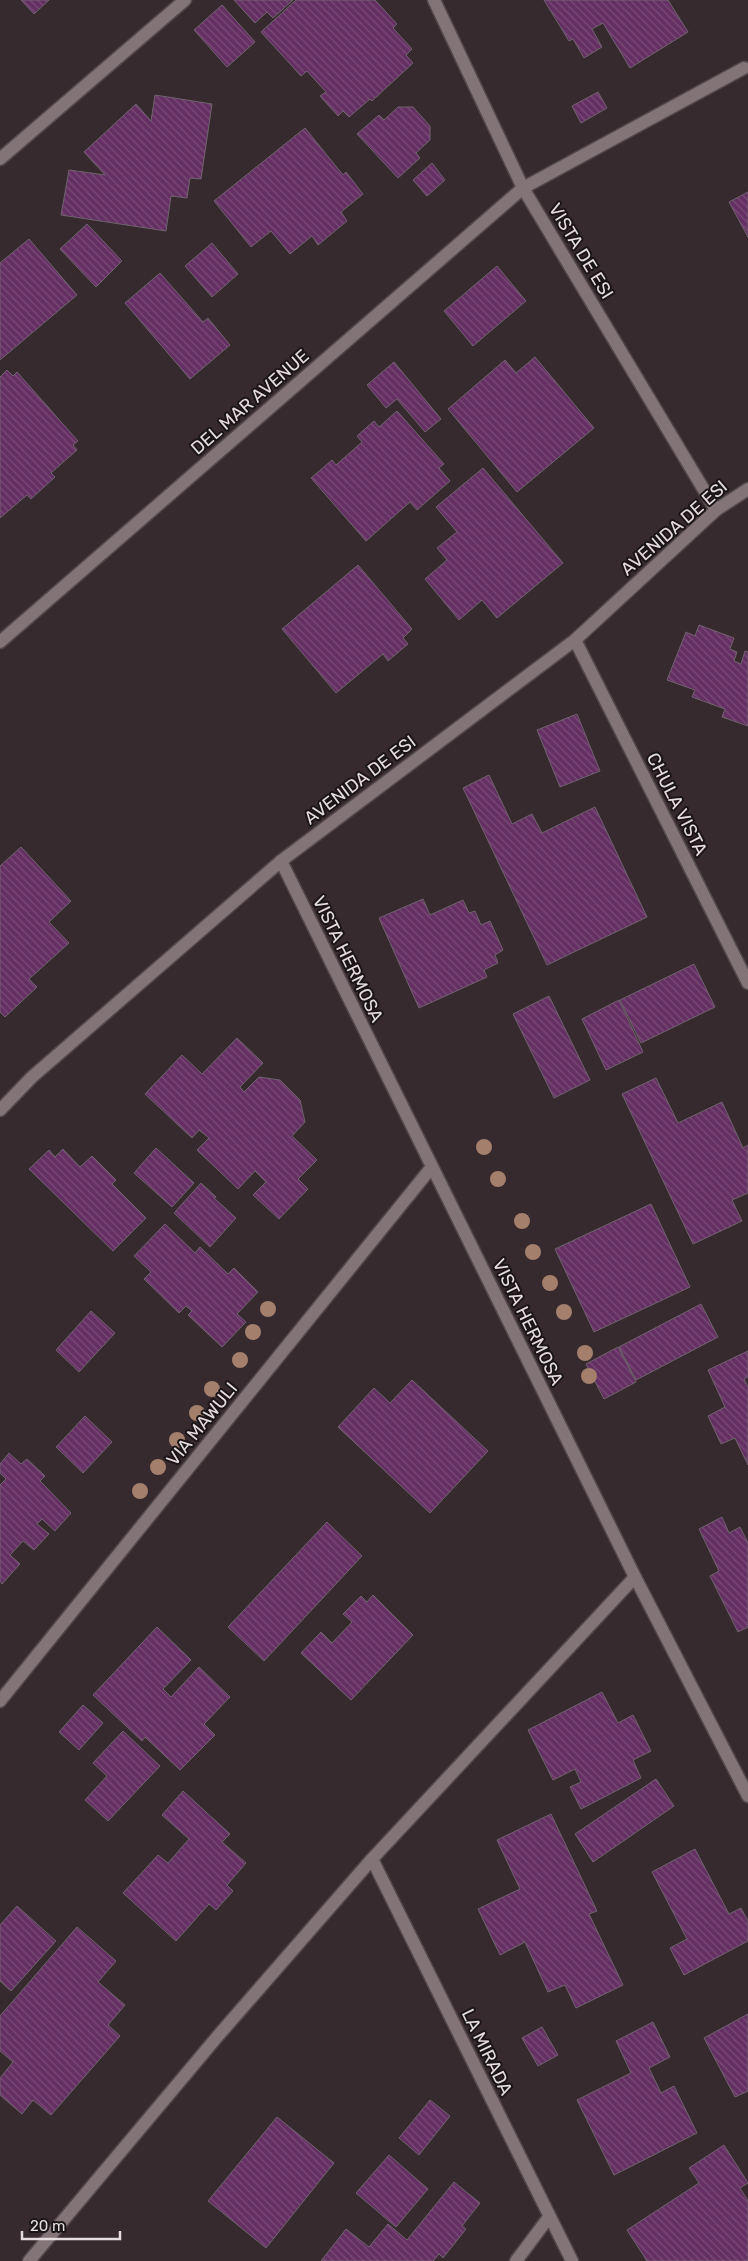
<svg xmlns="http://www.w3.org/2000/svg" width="748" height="2261" font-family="Rubik,sans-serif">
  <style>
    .building { fill: url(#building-back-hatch); stroke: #6e646d }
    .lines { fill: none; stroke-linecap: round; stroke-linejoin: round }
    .street-casing { stroke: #52474a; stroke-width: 15 }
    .street { stroke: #837478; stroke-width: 12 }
    .tree { fill: #a37f6c }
    .labels { text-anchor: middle; stroke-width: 4; stroke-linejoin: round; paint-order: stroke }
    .street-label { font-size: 18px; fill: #e5dcdf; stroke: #1a1516 }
  </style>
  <defs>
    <pattern id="building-back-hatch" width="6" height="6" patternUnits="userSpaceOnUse" patternTransform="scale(1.25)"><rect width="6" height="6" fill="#642f62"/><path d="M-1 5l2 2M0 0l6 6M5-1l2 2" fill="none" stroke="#7a4d78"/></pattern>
  </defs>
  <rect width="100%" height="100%" fill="#372a2e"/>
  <!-- building -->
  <g class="building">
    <polygon points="21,0 49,0 34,14"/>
    <polygon points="234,0 293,0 273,18 267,12 255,23"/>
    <polygon points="296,0 375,0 397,24 393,28 412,49 406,55 413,63 372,101 370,99 349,117 343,111 338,116 320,96 326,92 307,71 301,76 261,32"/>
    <polygon points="544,0 668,0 688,32 630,68 603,23 592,29 602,47 584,58 573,39 569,41"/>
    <polygon points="222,5 255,42 227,67 194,30"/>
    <polygon points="598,92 607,108 581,123 572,106"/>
    <polygon points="155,95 212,104 201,179 190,178 187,198 171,196 166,231 61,215 69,170 105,175 84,152 136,104 151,121"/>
    <polygon points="398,107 413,107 430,126 430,140 416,153 420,158 398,178 357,134 379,115 384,120"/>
    <polygon points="305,128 343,175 346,172 363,194 341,212 347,221 318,245 312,236 290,254 271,231 251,247 214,201"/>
    <polygon points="432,163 445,180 427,196 413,180"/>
    <polygon points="748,192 748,237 729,202"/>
    <polygon points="87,224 122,261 96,287 60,249"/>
    <polygon points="29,239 77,295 0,360 0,263"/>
    <polygon points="212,243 238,274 212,297 185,266"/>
    <polygon points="497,266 526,301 473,346 444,311"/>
    <polygon points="160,273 203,322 208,318 230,345 190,379 125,303"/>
    <polygon points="535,357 594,428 517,492 448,409 505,360 516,373"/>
    <polygon points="394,362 441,419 425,432 397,399 386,408 367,385"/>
    <polygon points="7,370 13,376 17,372 78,441 73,445 77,450 51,473 55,477 31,499 27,495 0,518 0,377"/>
    <polygon points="397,411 444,464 439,468 450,481 417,510 410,502 366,541 311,478 332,460 336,465 362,442 357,436 374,421 379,427"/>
    <polygon points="483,468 563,563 497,618 482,600 459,620 425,579 447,560 437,548 457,532 436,507"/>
    <polygon points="358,565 412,629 403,638 408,644 388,661 383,654 336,693 282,629"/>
    <polygon points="699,625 734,638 730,649 737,652 734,661 741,664 745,651 748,652 748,726 722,717 725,709 692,697 695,690 667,680 686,632 695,636"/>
    <polygon points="577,714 600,771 560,787 537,730"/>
    <polygon points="489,775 512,824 532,814 542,833 595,807 647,917 547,965 463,788"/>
    <polygon points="21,847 71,901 49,922 69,943 29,979 37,987 5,1017 0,1012 0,866"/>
    <polygon points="423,899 430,915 463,900 469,913 475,911 481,925 490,921 503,950 495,955 498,963 484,970 487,977 419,1008 379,918"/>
    <polygon points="694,964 715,1007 641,1043 620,1000"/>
    <polygon points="549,996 590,1080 554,1098 513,1014"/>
    <polygon points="619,1000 643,1052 606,1070 582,1019"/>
    <polygon points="237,1038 263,1063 240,1087 244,1092 259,1077 280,1080 300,1100 305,1122 292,1136 317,1160 298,1179 308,1189 279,1219 253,1195 266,1182 255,1171 238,1189 197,1150 209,1138 199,1130 192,1138 145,1094 182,1055 202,1074"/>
    <polygon points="656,1078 678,1123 722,1102 743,1148 748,1145 748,1193 732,1200 742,1221 693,1244 622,1094"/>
    <polygon points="156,1148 194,1183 172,1207 134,1173"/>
    <polygon points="63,1149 80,1167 92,1156 116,1180 112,1184 146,1218 113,1251 29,1169 49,1150 55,1157"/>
    <polygon points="201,1183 216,1197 214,1198 236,1218 210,1247 174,1213"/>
    <polygon points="651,1204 690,1287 594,1332 555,1249"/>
    <polygon points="165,1224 195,1253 200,1247 228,1274 234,1268 258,1292 237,1314 246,1322 222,1347 188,1315 192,1311 186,1306 179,1313 144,1279 151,1272 134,1256"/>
    <polygon points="701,1304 718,1337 636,1380 619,1347"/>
    <polygon points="91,1311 115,1333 79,1372 56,1350"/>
    <polygon points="618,1347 636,1382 604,1399 586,1364"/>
    <polygon points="748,1351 748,1377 744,1379 748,1387 748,1465 735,1438 721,1444 708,1416 725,1407 708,1370"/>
    <polygon points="412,1380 488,1451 430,1513 338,1427 374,1388 390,1403"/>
    <polygon points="85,1416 112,1442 83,1473 56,1447"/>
    <polygon points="9,1453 21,1464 27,1459 45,1476 40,1481 71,1513 55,1531 42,1519 37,1524 49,1534 34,1550 23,1541 10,1555 20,1564 2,1584 0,1581 0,1485 6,1479 0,1473 0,1464"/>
    <polygon points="722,1517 729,1533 740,1527 748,1543 748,1627 738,1632 710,1576 719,1571 699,1529"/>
    <polygon points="327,1522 362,1556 264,1661 228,1627"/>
    <polygon points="373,1595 413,1635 351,1700 301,1653 321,1632 332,1643 352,1622 343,1614 361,1596 367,1602"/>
    <polygon points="157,1627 191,1660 163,1689 171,1697 199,1667 230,1697 204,1724 215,1735 180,1770 145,1737 142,1741 93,1695"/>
    <polygon points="602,1692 618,1723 633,1715 651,1751 633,1760 641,1778 581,1809 570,1787 581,1782 575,1769 553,1780 528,1730"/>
    <polygon points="83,1705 103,1723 79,1750 59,1732"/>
    <polygon points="123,1731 160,1766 108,1821 85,1800 107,1776 93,1763"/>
    <polygon points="656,1779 674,1806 593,1862 575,1834"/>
    <polygon points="183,1791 230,1834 222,1842 246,1863 227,1885 233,1891 216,1910 209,1904 176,1941 123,1893 158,1855 168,1863 189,1839 162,1815"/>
    <polygon points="551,1814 597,1911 589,1914 623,1985 576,2008 565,1985 548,1992 525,1942 500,1955 478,1909 520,1889 497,1840"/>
    <polygon points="695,1849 729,1914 741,1908 748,1921 748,1941 684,1975 670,1948 687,1939 652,1872"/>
    <polygon points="17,1906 56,1941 11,1991 0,1981 0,1925"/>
    <polygon points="77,1927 116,1961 98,1982 125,2005 108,2025 120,2036 51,2115 33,2100 22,2114 0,2095 0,2078 13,2062 0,2051 0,2016"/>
    <polygon points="748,2014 748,2091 735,2097 704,2038"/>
    <polygon points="653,2022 670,2057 649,2068 661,2093 674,2086 697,2133 614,2175 577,2100 631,2073 616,2041"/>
    <polygon points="542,2027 558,2055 538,2066 522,2038"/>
    <polygon points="430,2100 450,2116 419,2155 399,2138"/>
    <polygon points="277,2117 334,2163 266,2248 208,2201"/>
    <polygon points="724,2145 748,2183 740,2188 748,2201 748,2261 647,2261 627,2230 699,2183 689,2168"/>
    <polygon points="389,2155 428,2189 396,2227 356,2193"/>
    <polygon points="454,2182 480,2203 462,2226 466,2229 443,2258 439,2254 433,2261 321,2261 346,2229 369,2247 388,2224 407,2240"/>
  </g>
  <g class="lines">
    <!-- street casing -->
    <g class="street-casing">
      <g id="street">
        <polyline points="434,0 523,188 716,510"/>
        <polyline points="0,159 185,0"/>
        <polyline points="575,640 748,983"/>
        <polyline points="0,642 523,188 744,68"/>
        <polyline points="281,861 635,1577 748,1796"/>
        <polyline points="0,1110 32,1077 281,861 575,640 716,510 748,489"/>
        <polyline points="0,1701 431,1168"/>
        <polyline points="372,1859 572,2261"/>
        <polyline points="29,2261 217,2037 372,1859 635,1577"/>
        <polyline points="516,2261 549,2217"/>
      </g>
    </g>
    <!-- street -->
    <use href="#street" class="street"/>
  </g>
  <!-- trees -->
  <g class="tree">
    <circle cx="484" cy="1147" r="8"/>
    <circle cx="498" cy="1179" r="8"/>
    <circle cx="522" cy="1221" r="8"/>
    <circle cx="533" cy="1252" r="8"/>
    <circle cx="550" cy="1283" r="8"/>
    <circle cx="268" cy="1309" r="8"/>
    <circle cx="564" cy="1312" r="8"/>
    <circle cx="253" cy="1332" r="8"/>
    <circle cx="585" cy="1353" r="8"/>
    <circle cx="240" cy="1360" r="8"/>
    <circle cx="589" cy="1376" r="8"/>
    <circle cx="212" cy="1389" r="8"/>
    <circle cx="197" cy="1413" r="8"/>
    <circle cx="177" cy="1440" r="8"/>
    <circle cx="158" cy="1467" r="8"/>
    <circle cx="140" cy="1491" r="8"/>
  </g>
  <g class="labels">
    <!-- street labels -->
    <g class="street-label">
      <text transform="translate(581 251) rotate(59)" y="6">VISTA DE ESI</text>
      <text transform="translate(250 402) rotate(-41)" y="6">DEL MAR AVENUE</text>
      <text transform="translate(674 528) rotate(-41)" y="6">AVENIDA DE ESI</text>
      <text transform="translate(360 780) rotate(-37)" y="6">AVENIDA DE ESI</text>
      <text transform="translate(677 804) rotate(63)" y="6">CHULA VISTA</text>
      <text transform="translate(348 959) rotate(64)" y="6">VISTA HERMOSA</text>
      <text transform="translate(528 1322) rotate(64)" y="6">VISTA HERMOSA</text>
      <text transform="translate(202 1424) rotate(-51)" y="6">VIA MAWULI</text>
      <text transform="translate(487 2052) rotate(64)" y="6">LA MIRADA</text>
    </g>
  </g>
  <!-- scale -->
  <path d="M22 2231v8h98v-8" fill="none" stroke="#e5dcdf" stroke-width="2.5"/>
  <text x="30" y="2231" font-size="15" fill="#e5dcdf" stroke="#1a1516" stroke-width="4" paint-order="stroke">20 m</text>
</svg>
